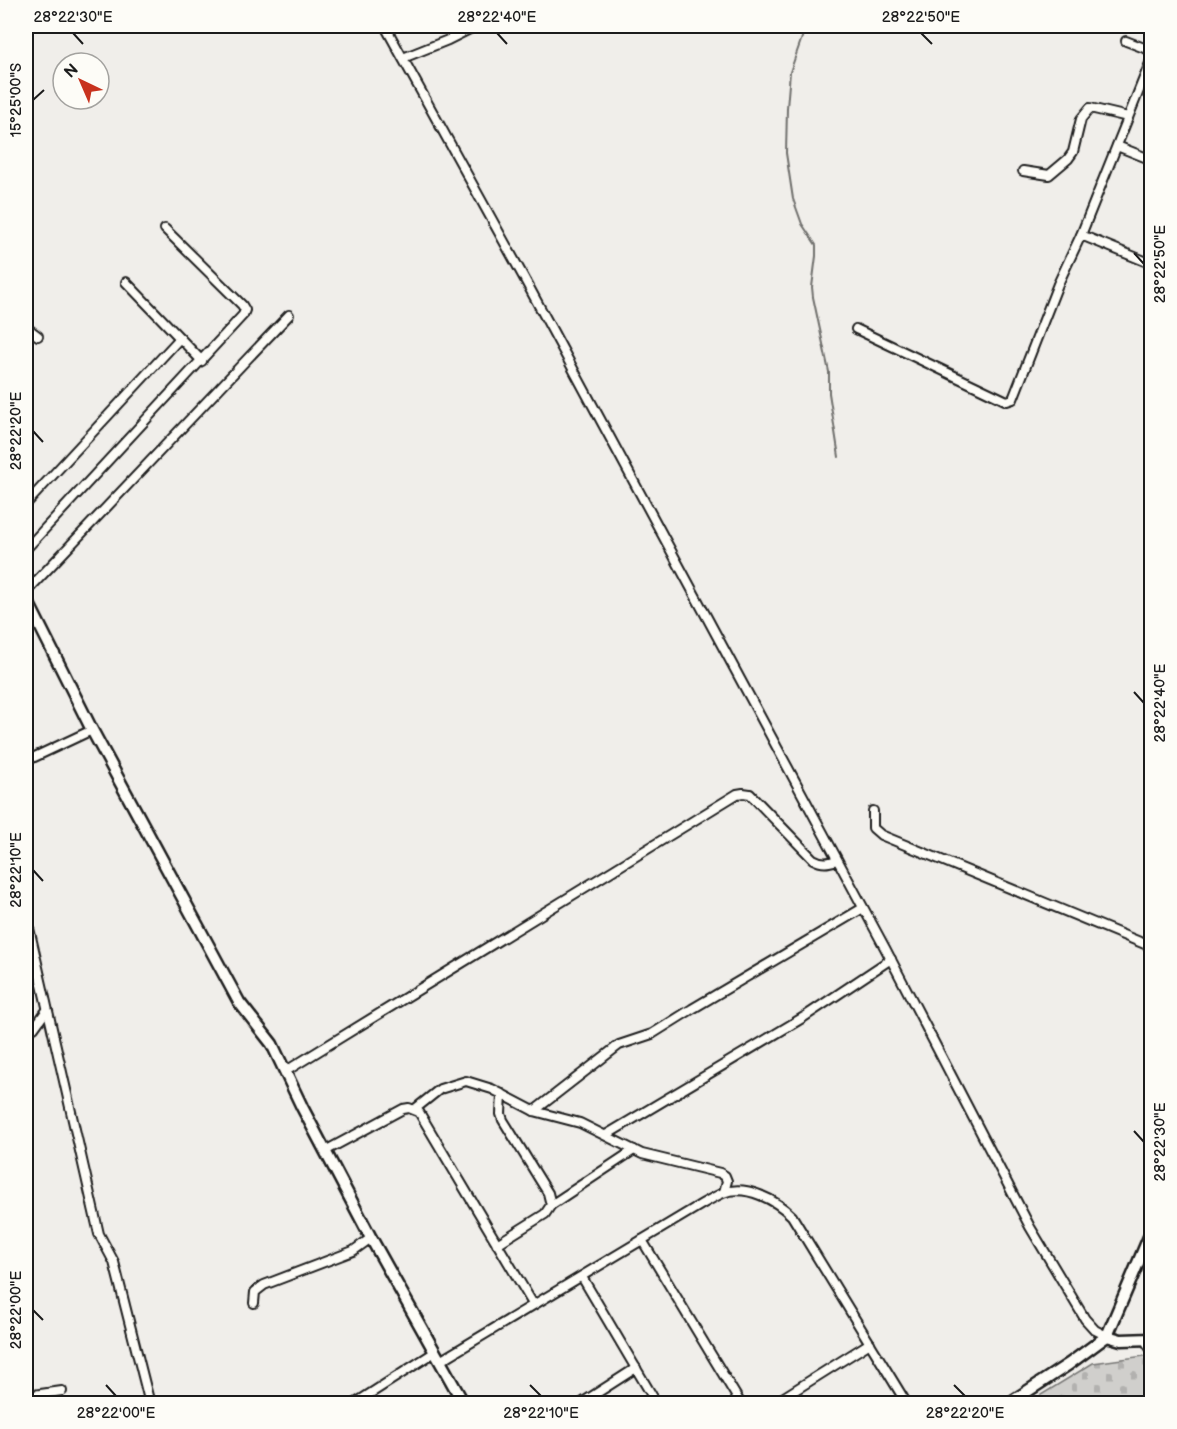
<svg xmlns="http://www.w3.org/2000/svg" width="1177" height="1429" font-family="'Balsamiq Sans',sans-serif">
  <style>
    .cemetery { fill: url(#cemetery-stones); stroke: #767674; stroke-width: 1.5 }
    .lines { fill: none; stroke-linecap: round; stroke-linejoin: round }
    .stream { stroke: #706f6d; stroke-width: 2 }
    .street-casing { stroke: #1c1c1c; stroke-width: 12 }
    .secondary-casing { stroke: #1c1c1c; stroke-width: 15 }
    .street { stroke: #fdfcf7; stroke-width: 8 }
    .secondary { stroke: #fdfcf7; stroke-width: 10 }
    .ticks { fill: none; stroke: #1c1c1c; stroke-width: 2 }
    .neatline { fill: none; stroke: #1c1c1c; stroke-width: 2 }
    .ticks-label { font-size: 15px; text-anchor: middle; fill: #1c1c1c }
  </style>
  <defs>
    <pattern id="cemetery-stones" width="16" height="16" patternUnits="userSpaceOnUse" patternTransform="scale(1.5)"><rect width="16" height="16" fill="#d0cfcc"/><path d="M2 7V4a2 2 0 0 1 4 0v3zM10 15v-3a2 2 0 0 1 4 0v3z" fill="#b2b1af"/></pattern>
  </defs>
  <rect width="100%" height="100%" fill="#f0eeea"/>
  <filter id="ink" filterUnits="userSpaceOnUse"><feTurbulence type="fractalNoise" baseFrequency=".0167" numOctaves="2"/><feDisplacementMap in="SourceGraphic" scale="12" xChannelSelector="R" yChannelSelector="G"/><feConvolveMatrix kernelMatrix="1 2 1 2 8 2 1 2 1" color-interpolation-filters="sRGB"/></filter>
  <g filter="url(#ink)">
    <!-- cemetery -->
    <polygon class="cemetery" points="1151,1355 1151,1403 1028,1403 1093,1363"/>
    <g class="lines">
      <!-- stream -->
      <polyline class="stream" points="806,26 790,72 787,108 786,153 793,199 802,224 816,245 816,256 812,287 813,297 829,372 829,393 839,457"/>
      <!-- street casing -->
      <g class="street-casing">
        <g id="street">
          <polyline points="385,26 523,276 885,948 1030,1227 1085,1319 1095,1330 1107,1336"/>
          <polyline points="1126,41 1152,51"/>
          <polyline points="403,58 448,40 476,26"/>
          <polyline points="1117,146 1152,160"/>
          <polyline points="1023,171 1049,175 1068,159 1073,152 1081,119 1090,108 1128,117"/>
          <polyline points="1081,235 1152,264"/>
          <polyline points="126,282 202,361"/>
          <polyline points="26,327 38,336"/>
          <polyline points="856,329 1007,401 1013,399 1058,284 1081,235 1152,58"/>
          <polyline points="26,504 180,338"/>
          <polyline points="26,549 243,315 245,310 242,305 165,229"/>
          <polyline points="26,592 289,315"/>
          <polyline points="26,761 92,730"/>
          <polyline points="873,811 873,828 881,835 1152,947"/>
          <polyline points="26,915 99,1234 114,1262 150,1404"/>
          <polyline points="26,1032 34,1028 47,1010"/>
          <path d="M286 1071 737 794 743 793 750 794 813 859C822 864 828 863 837 860"/>
          <polyline points="415,1109 440,1089 466,1081 492,1089 534,1111 580,1123 642,1154 720,1173 725,1176 727,1181 724,1192"/>
          <polyline points="534,1111 619,1045 652,1034 692,1009 863,908"/>
          <polyline points="606,1135 804,1017 891,959"/>
          <polyline points="325,1151 403,1109 409,1108 419,1112 533,1304"/>
          <polyline points="551,1205 634,1150"/>
          <polyline points="642,1240 741,1404"/>
          <polyline points="497,1244 545,1214 551,1205 548,1193 503,1120 501,1114 502,1094"/>
          <polyline points="582,1277 657,1404"/>
          <polyline points="254,1303 255,1292 264,1285 353,1251 371,1238"/>
          <polyline points="1145,1340 1152,1351"/>
          <path d="M440 1361 702 1204C709 1200 716 1196 723 1193 746 1184 776 1200 792 1216L907 1404"/>
          <polyline points="26,1396 62,1391"/>
          <polyline points="354,1404 435,1352"/>
          <polyline points="580,1404 636,1368"/>
          <polyline points="773,1404 870,1343"/>
        </g>
      </g>
      <!-- secondary casing -->
      <g class="secondary-casing">
        <g id="secondary">
          <polyline points="26,598 92,730 239,1002 272,1044 302,1107 371,1238 464,1404"/>
          <polyline points="1107,1336 1121,1340 1152,1339"/>
          <polyline points="1008,1404 1069,1364 1107,1336 1152,1230"/>
        </g>
      </g>
      <!-- street -->
      <use href="#street" class="street"/>
      <!-- secondary -->
      <use href="#secondary" class="secondary"/>
    </g>
  </g>
  <!-- ticks -->
  <path class="ticks" d="M73 33 83 44M497 33 507 44M921 33 932 44M33 100 44 90M1134 253 1144 264M33 431 43 442M1134 692 1144 703M33 870 43 881M1134 1131 1144 1142M33 1310 43 1320M106 1385 116 1396M530 1385 541 1396M954 1385 965 1396"/>
  <!-- margin -->
  <rect width="1177" height="1429" fill="none" stroke="#fdfcf7" stroke-width="66"/>
  <!-- north arrow -->
  <g transform="translate(81 81) rotate(316)"><circle r="28" fill="#fdfcf7" stroke="#a3a29f" stroke-width="1.5"/>
  <path d="M0-4.5L10 22L0 15L-10 22Z" fill="#c8321e"/>
  <text y="-9" font-size="16" font-weight="bold" text-anchor="middle" fill="#1c1c1c">N</text>
  </g>
  <rect x="33" y="33" width="1111" height="1363" class="neatline"/>
  <g class="ticks-label">
    <text x="73" y="22">28°22'30"E</text>
    <text x="497" y="22">28°22'40"E</text>
    <text x="921" y="22">28°22'50"E</text>
    <text transform="translate(16 100) rotate(-90)" y="5">15°25'00"S</text>
    <text transform="translate(1160 264) rotate(-90)" y="5">28°22'50"E</text>
    <text transform="translate(16 431) rotate(-90)" y="5">28°22'20"E</text>
    <text transform="translate(1160 703) rotate(-90)" y="5">28°22'40"E</text>
    <text transform="translate(16 870) rotate(-90)" y="5">28°22'10"E</text>
    <text transform="translate(1160 1142) rotate(-90)" y="5">28°22'30"E</text>
    <text transform="translate(16 1310) rotate(-90)" y="5">28°22'00"E</text>
    <text x="116" y="1418">28°22'00"E</text>
    <text x="541" y="1418">28°22'10"E</text>
    <text x="965" y="1418">28°22'20"E</text>
  </g>
</svg>
